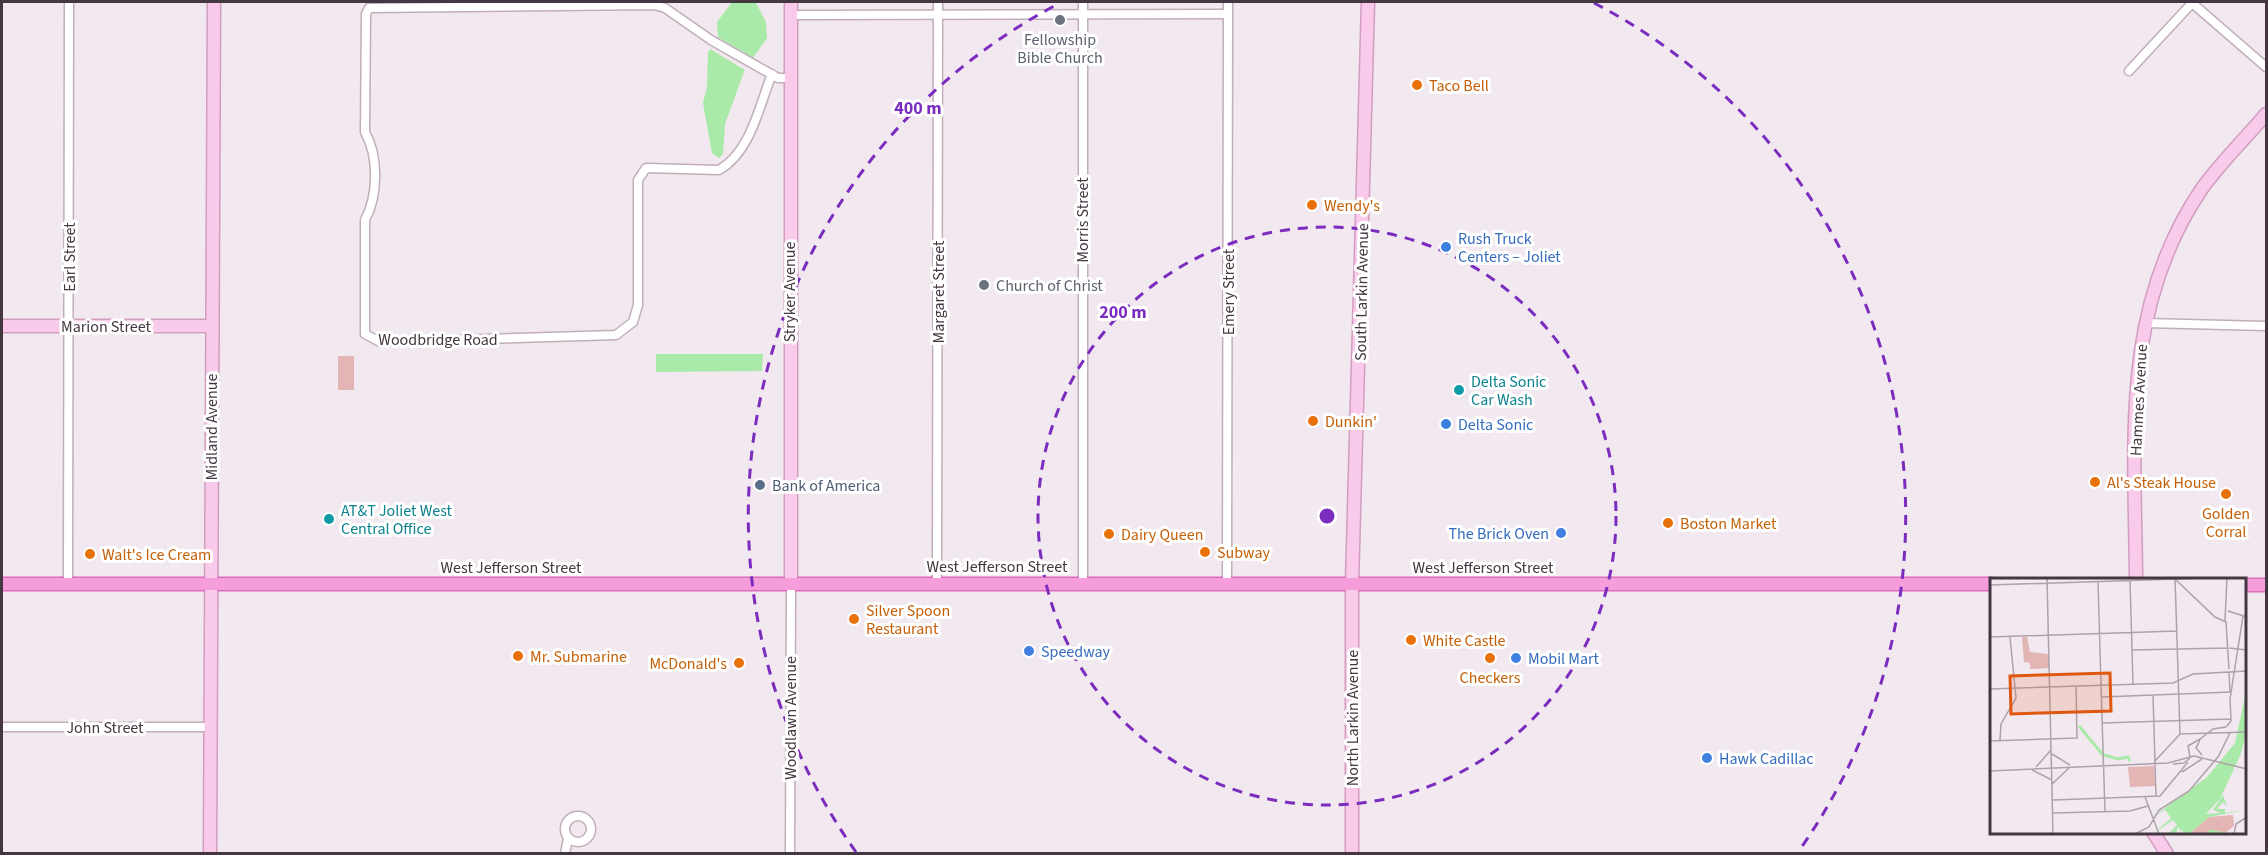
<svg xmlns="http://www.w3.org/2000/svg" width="2268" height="855" font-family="'Source Sans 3',sans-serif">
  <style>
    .green { fill: #e3b5b4 }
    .water { fill: #aaeaa9 }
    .pier { fill: #f2e8ef }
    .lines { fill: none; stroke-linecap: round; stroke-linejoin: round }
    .street-casing { stroke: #c0aebb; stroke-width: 11 }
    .secondary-casing { stroke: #d19dc1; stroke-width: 15 }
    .primary-casing { stroke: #d96ebc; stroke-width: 15 }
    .street { stroke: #fff; stroke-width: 8 }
    .secondary { stroke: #facaea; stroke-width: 12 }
    .primary { stroke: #f69ddc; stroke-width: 12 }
    .ring { fill: none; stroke: #7b2cbf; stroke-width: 3; stroke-dasharray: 10 8 }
    .worship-dot { fill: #6b7280; stroke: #fff; stroke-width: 2 }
    .food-dot { fill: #e8710a; stroke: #fff; stroke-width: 2 }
    .shop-dot { fill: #3f7fe0; stroke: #fff; stroke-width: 2 }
    .culture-dot { fill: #0f9aa8; stroke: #fff; stroke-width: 2 }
    .service-dot { fill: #5c6f8a; stroke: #fff; stroke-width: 2 }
    .labels { text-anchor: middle; stroke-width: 6; stroke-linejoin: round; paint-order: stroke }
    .worship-label { font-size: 16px; fill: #5b616d; stroke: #fff }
    .food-label { font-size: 16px; fill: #c56008; stroke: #fff; text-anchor: start }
    .street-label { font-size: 16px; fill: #453742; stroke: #fff }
    .shop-label { font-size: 16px; fill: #366cbe; stroke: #fff; text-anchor: start }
    .culture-label { font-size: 16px; fill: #0d838f; stroke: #fff; text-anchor: start }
    .service-label { font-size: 16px; fill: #4e5e75; stroke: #fff; text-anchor: start }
    .inset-river { fill: none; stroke: #aaeaa9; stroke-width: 3 }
    .inset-road { fill: none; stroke: #ada1aa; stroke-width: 1.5 }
    .view { fill: #e0570f; fill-opacity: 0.15; stroke: #e0570f; stroke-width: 3 }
    .inset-edge { fill: none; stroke: #453742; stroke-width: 3 }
    .centre { fill: #7b2cbf; stroke: #fff; stroke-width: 3 }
    .ring-label { font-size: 18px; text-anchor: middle; font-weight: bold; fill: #7b2cbf; stroke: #fff; stroke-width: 6; stroke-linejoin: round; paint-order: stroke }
  </style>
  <rect width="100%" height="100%" fill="#f2e8ef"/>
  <!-- green -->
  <rect class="green" x="338" y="356" width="16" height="34"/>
  <!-- water -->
  <g class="water">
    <polygon points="732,2 756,3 766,22 767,38 745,69 725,124 723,154 719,158 712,153 703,103 707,87 708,52 718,37 717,22"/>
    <polygon points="656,354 763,354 762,371 656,372"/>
  </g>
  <!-- pier -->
  <polygon class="pier" points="717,37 752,57 745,70 710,49"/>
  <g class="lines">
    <!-- street casing -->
    <g class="street-casing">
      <g id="street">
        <polyline points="1083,2 1083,583"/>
        <polyline points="2191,2 2266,67"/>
        <polyline points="791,15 1228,14"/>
        <polyline points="2129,71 2193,2"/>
        <path d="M772 74C759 106 751 152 719 170L646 168 638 180V305L633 322 616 335 380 342 365 334V220C378 196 379 157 365 132L366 14 369 8 655 5 665 8 711 40 778 78H790"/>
        <polyline points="2145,323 2266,326"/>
        <polyline points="937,583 938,2"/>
        <polyline points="1227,583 1228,2"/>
        <polyline points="68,584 69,2"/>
        <polyline points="2,727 209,727"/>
        <circle cx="578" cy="829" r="13"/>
        <polyline points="565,854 568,838"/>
        <polyline points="790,854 791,583"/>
      </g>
    </g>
    <!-- secondary casing -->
    <g class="secondary-casing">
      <g id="secondary">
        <polyline points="791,2 791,583"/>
        <polyline points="2,326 211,326"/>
        <path d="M2136 579C2135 442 2120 310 2201 190 2220 163 2245 139 2266 114"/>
        <polyline points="2153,832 2167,854"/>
        <polyline points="210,854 214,2"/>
        <polyline points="1352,854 1352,583 1368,2"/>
      </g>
    </g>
    <!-- primary casing -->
    <g class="primary-casing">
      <g id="primary">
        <polyline points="2,584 1992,584"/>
        <polyline points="2246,585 2266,585"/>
      </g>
    </g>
    <!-- street -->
    <use href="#street" class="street"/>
    <!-- secondary -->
    <use href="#secondary" class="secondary"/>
    <!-- primary -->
    <use href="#primary" class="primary"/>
  </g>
  <!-- distance rings -->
  <g class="ring">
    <circle cx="1327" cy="516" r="289"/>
    <path d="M856 852A578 578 0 0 1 1060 3M1594 3A578 578 0 0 1 1798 852"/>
  </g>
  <!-- markers -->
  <g class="worship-dot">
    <circle cx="1060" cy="20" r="6"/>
    <circle cx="984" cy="285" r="6"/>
  </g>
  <g class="food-dot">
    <circle cx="1417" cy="85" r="6"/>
    <circle cx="1312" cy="205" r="6"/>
    <circle cx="1313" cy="421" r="6"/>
    <circle cx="2095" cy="482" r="6"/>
    <circle cx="2226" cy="494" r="6"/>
    <circle cx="1668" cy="523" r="6"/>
    <circle cx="1109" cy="534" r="6"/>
    <circle cx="1205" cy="552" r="6"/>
    <circle cx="90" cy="554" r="6"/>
    <circle cx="854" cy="619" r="6"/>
    <circle cx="1411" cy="640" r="6"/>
    <circle cx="518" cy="656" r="6"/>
    <circle cx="1490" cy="658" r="6"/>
    <circle cx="739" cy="663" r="6"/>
  </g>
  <g class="shop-dot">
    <circle cx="1446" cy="247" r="6"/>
    <circle cx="1446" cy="424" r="6"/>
    <circle cx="1561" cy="533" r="6"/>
    <circle cx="1029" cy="651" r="6"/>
    <circle cx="1516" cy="658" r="6"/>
    <circle cx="1707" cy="758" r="6"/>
  </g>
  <g class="culture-dot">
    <circle cx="1459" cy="390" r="6"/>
    <circle cx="329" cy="519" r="6"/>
  </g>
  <circle class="service-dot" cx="760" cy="485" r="6"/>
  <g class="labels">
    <!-- worship labels -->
    <g class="worship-label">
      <text x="1060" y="45">Fellowship<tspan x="1060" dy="18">Bible Church</tspan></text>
      <text x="996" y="291" text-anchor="start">Church of Christ</text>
    </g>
    <!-- food labels -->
    <g class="food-label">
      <text x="1429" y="91">Taco Bell</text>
      <text x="1324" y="211">Wendy's</text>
      <text x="1325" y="427">Dunkin'</text>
      <text x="2107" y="488">Al's Steak House</text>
      <text x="2226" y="519" text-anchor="middle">Golden<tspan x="2226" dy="18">Corral</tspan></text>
      <text x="1680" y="529">Boston Market</text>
      <text x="1121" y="540">Dairy Queen</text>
      <text x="1217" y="558">Subway</text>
      <text x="102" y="560">Walt's Ice Cream</text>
      <text x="866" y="616">Silver Spoon<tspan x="866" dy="18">Restaurant</tspan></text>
      <text x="1423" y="646">White Castle</text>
      <text x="530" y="662">Mr. Submarine</text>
      <text x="727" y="669" text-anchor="end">McDonald's</text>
      <text x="1490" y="683" text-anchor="middle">Checkers</text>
    </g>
    <!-- street labels -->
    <g class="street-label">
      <text transform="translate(1082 220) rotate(-90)" y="6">Morris Street</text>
      <text transform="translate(69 257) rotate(-90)" y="6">Earl Street</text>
      <text transform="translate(789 292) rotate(-90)" y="6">Stryker Avenue</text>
      <text transform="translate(938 292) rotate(-90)" y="6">Margaret Street</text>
      <text transform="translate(1228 292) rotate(-90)" y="6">Emery Street</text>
      <text transform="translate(1361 292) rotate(-89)" y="6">South Larkin Avenue</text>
      <text x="106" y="332">Marion Street</text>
      <text x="438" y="345">Woodbridge Road</text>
      <text transform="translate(2138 400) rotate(-87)" y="6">Hammes Avenue</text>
      <text transform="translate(211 427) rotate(-90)" y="6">Midland Avenue</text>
      <text x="997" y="572">West Jefferson Street</text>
      <text x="511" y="573">West Jefferson Street</text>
      <text x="1483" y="573">West Jefferson Street</text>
      <text transform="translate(790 718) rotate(-90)" y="6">Woodlawn Avenue</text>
      <text transform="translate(1352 718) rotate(-90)" y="6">North Larkin Avenue</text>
      <text x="105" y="733">John Street</text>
    </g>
    <!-- shop labels -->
    <g class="shop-label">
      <text x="1458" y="244">Rush Truck<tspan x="1458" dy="18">Centers – Joliet</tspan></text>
      <text x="1458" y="430">Delta Sonic</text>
      <text x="1549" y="539" text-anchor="end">The Brick Oven</text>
      <text x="1041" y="657">Speedway</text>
      <text x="1528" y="664">Mobil Mart</text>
      <text x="1719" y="764">Hawk Cadillac</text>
    </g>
    <!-- culture labels -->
    <g class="culture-label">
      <text x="1471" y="387">Delta Sonic<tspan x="1471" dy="18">Car Wash</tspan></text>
      <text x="341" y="516">AT&amp;T Joliet West<tspan x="341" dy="18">Central Office</tspan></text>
    </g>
    <!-- service labels -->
    <g class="service-label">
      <text x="772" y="491">Bank of America</text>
    </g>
  </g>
  <!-- overview -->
  <g transform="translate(1990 578)">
    <rect width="256" height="256" fill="#f2e8ef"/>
    <path d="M32 59H37L40 74 58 76 59 90 40 91V85L34 84ZM164 188 165 208 140 209 138 189ZM243 237 244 248 234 256H199L219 239Z" fill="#e3b5b4"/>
    <path d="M256 114V157L250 178 230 221 216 236 231 235 223 232 233 217 237 228 233 224 227 231H235V235L256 232 219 239 199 256H192L193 252 187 256 191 252 188 249 186 256H178L187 247 183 242 163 256 181 240 175 232 163 239 217 199 245 165Z" fill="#aaeaa9"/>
    <path class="inset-river" d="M89 148 113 177M114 177 128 181 138 179 140 183M217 256 221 253 235 256"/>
    <path class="inset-road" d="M57 0 63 256M185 0 190 156 257 154M185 1 225 39 236 44 239 91M140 3 143 106M108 4 111 107M0 7 216 0M238 33 257 39M235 43 237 0M0 59 187 53M239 70 257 72M142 72 237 70M239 94 240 115M111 107 115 234M0 111 183 105 203 96 257 93M163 117 166 219M112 119 242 114M240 121 253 38M112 145 241 141M236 149 241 143 240 121M10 162 11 146 26 120 20 59M209 162 223 151 236 149M210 162 206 170 212 177M0 163 87 160 86 108M62 176 80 187M200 179 198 168 210 161M165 183 190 156M183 186 194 185 200 180M46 189 61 172M42 192 62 202M0 193 178 185 204 178 257 191M192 194 212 181M62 206 79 190M155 219 169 256M63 222 170 218 198 184M63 235 140 233 158 228M145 256 159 249 169 232 199 213 228 179 240 155M244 256 246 246 257 239"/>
    <path class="view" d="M120 95 121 133 21 136 20 98Z"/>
    <rect width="256" height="256" class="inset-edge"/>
  </g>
  <circle cx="1327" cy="516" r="9" class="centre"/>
  <g class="ring-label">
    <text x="918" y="114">400 m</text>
    <text x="1123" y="318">200 m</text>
  </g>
  <!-- border -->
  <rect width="2268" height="855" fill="none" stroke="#453742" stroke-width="6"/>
</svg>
